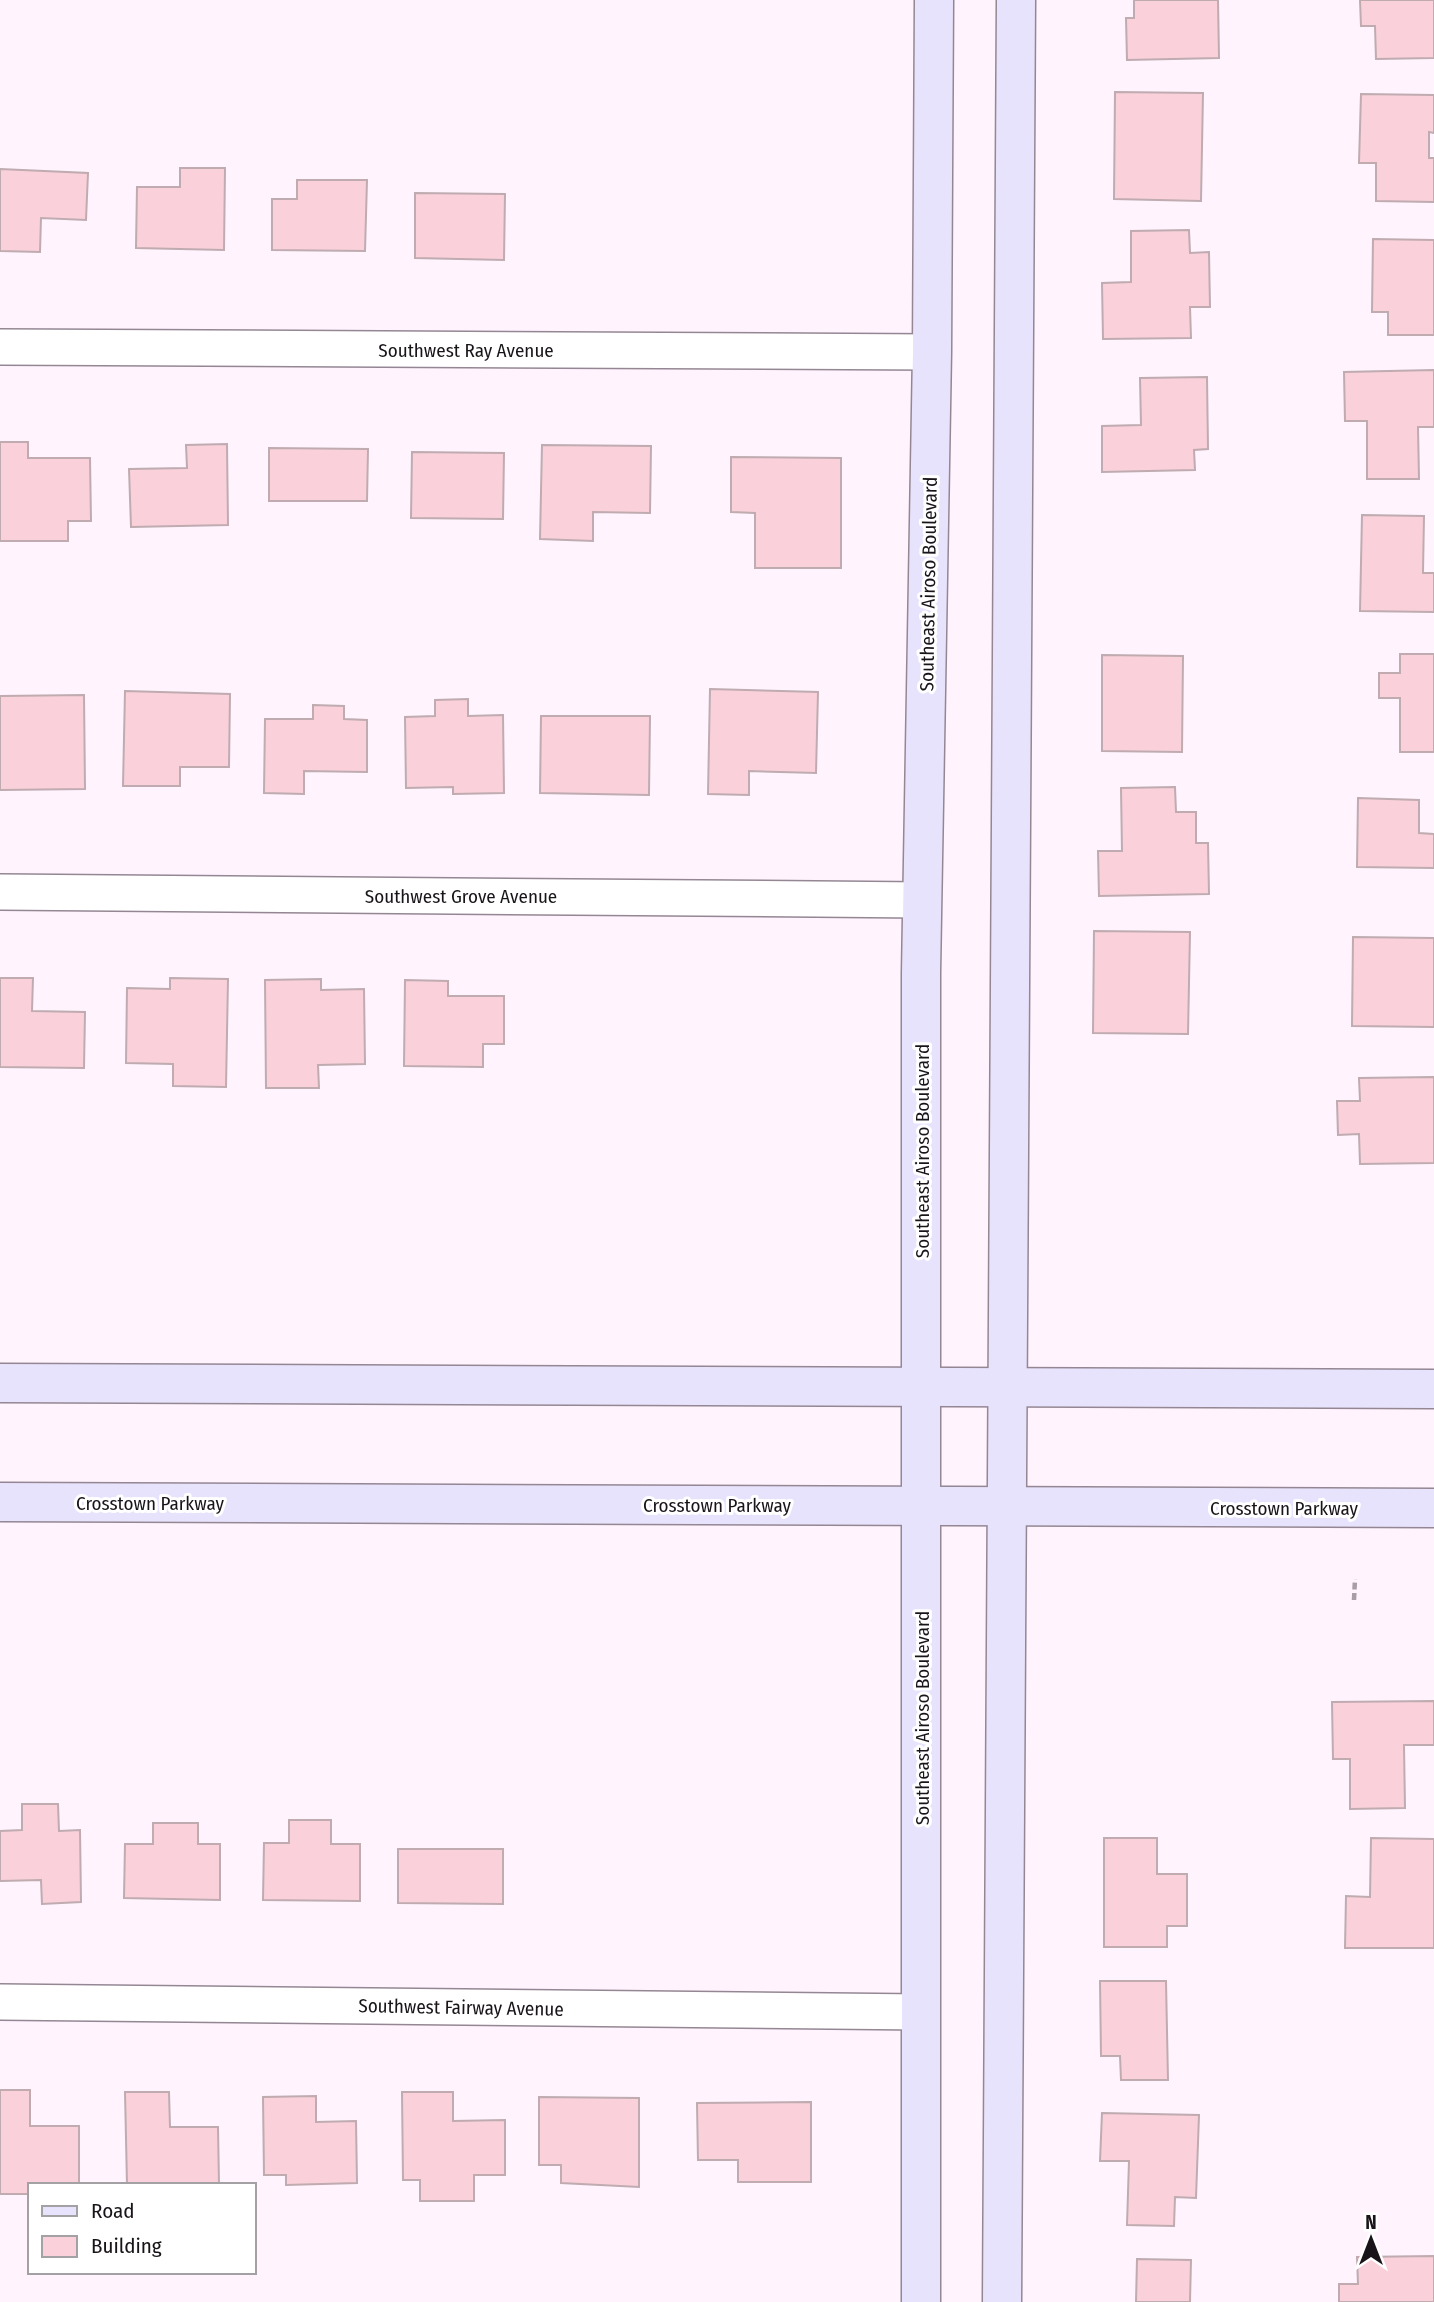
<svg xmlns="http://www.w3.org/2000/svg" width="1434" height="2302" font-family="'Fira Sans Condensed',sans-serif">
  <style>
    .building { fill: #fad1db; stroke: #bfabb0; stroke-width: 2 }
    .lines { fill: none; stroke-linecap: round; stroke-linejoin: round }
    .street-casing { stroke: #948793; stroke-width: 38 }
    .secondary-casing { stroke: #948793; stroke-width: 41 }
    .path { stroke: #a79ea6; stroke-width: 4.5; stroke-dasharray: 7 3.5; stroke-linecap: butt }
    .street { stroke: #fff; stroke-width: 35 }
    .secondary { stroke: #e8e3fc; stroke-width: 38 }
    .labels { text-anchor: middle; stroke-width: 6; stroke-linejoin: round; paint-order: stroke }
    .street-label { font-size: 19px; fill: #191419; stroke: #fff }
  </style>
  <rect width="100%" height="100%" fill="#fff3fe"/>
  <!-- building -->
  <g class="building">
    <polygon points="1134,0 1218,0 1219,58 1127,60 1126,18 1134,18"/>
    <polygon points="1360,0 1434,0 1434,58 1376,59 1375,26 1361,26"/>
    <polygon points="1115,92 1203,93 1201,201 1114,199"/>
    <polygon points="1361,94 1434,95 1434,133 1429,132 1429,158 1434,158 1434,202 1376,201 1376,163 1359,163"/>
    <polygon points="180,168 225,168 224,250 136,248 137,187 180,187"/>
    <polygon points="0,169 88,173 86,220 41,218 40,252 0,251"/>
    <polygon points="297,180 367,180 365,251 272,250 272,199 297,199"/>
    <polygon points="415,193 505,194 504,260 415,258"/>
    <polygon points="1189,230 1190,253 1209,252 1210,307 1190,307 1191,338 1103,339 1102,283 1131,282 1131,231"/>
    <polygon points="1373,239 1434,240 1434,335 1388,335 1388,312 1372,312"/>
    <polygon points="1434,370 1434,427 1418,427 1419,479 1367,479 1367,421 1345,421 1344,372"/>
    <polygon points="1207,377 1208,449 1194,450 1195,470 1102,472 1102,426 1141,425 1140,378"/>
    <polygon points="0,442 28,442 28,458 90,458 91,521 68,521 68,541 0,541"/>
    <polygon points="227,444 228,525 131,527 129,469 187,468 186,445"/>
    <polygon points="542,445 651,446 650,513 593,512 593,541 540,539"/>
    <polygon points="269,448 368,449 367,501 269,501"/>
    <polygon points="412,452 504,453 503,519 411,518"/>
    <polygon points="731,457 841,458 841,568 755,568 755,513 731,512"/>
    <polygon points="1362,515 1424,516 1423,573 1434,573 1434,612 1360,611"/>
    <polygon points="1400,654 1434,654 1434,752 1400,752 1400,698 1379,698 1379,673 1400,673"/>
    <polygon points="1102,655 1183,656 1182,752 1102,751"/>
    <polygon points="710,689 818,692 816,773 749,771 749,795 708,794"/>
    <polygon points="125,691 230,694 229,767 180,767 180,786 123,786"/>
    <polygon points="84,695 85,789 0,790 0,696"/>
    <polygon points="468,699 468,716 503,715 504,793 453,794 453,787 406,788 405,717 435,716 435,700"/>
    <polygon points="313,705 344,706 344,719 367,720 367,772 304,771 304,794 264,793 265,719 313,719"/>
    <polygon points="541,716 650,716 649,795 540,793"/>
    <polygon points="1175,787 1176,812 1196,812 1196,843 1208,843 1209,894 1099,896 1098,851 1122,851 1121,788"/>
    <polygon points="1358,798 1419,800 1419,833 1434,834 1434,868 1357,867"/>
    <polygon points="1094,931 1190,932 1188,1034 1093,1033"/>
    <polygon points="1353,937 1434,938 1434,1027 1352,1026"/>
    <polygon points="0,978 33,978 32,1011 85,1012 84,1068 0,1067"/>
    <polygon points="170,978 228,979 226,1087 173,1086 173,1064 126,1063 127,988 170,989"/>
    <polygon points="321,979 321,990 364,989 365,1064 318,1065 319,1088 266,1088 265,980"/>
    <polygon points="405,980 448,981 448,996 504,996 504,1044 483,1044 483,1067 404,1066"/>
    <polygon points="1434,1077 1434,1163 1360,1164 1359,1134 1338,1135 1337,1101 1360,1101 1359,1078"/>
    <polygon points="1434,1701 1434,1745 1404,1745 1405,1808 1350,1809 1350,1759 1333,1759 1332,1702"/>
    <polygon points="22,1804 58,1804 59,1831 80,1830 81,1902 42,1904 41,1880 0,1881 0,1831 22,1830"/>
    <polygon points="289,1820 331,1820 331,1844 360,1844 360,1901 263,1900 264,1843 289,1843"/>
    <polygon points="153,1823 198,1823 198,1844 220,1844 220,1900 124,1898 125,1844 153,1844"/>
    <polygon points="1104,1838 1157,1838 1157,1874 1187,1874 1187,1926 1167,1926 1167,1947 1104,1947"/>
    <polygon points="1371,1838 1434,1839 1434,1948 1345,1948 1346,1896 1370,1897"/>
    <polygon points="398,1849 503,1849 503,1904 398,1903"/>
    <polygon points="1100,1981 1166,1981 1168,2080 1121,2080 1120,2056 1101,2056"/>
    <polygon points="0,2090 30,2090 30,2126 79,2126 79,2185 30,2185 30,2194 0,2194"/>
    <polygon points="125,2092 169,2092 170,2127 218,2127 219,2185 127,2185"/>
    <polygon points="402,2092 453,2092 453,2121 505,2120 505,2175 474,2175 474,2201 420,2201 420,2180 403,2180"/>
    <polygon points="316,2096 316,2122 356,2121 357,2183 286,2185 286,2175 264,2175 263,2097"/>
    <polygon points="539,2097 639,2098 639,2187 561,2183 561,2165 539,2165"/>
    <polygon points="811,2102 811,2182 738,2182 738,2160 698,2160 697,2103"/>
    <polygon points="1102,2113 1199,2115 1196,2198 1175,2197 1174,2226 1127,2225 1129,2161 1100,2161"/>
    <polygon points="1434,2256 1434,2302 1339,2302 1339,2284 1358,2284 1357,2257"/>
    <polygon points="1137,2259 1191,2260 1190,2302 1136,2302"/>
  </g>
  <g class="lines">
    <!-- street casing -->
    <g class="street-casing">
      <g id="street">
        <polyline points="0,347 932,352"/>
        <polyline points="0,892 923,900"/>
        <polyline points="0,2002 922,2012"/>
      </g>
    </g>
    <!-- secondary casing -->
    <g class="secondary-casing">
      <g id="secondary">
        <polyline points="0,1383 1434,1389"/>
        <polyline points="0,1502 1434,1508"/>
        <polyline points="921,2302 921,973 932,352 934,0"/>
        <polyline points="1002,2302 1016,0"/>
      </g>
    </g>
    <!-- path -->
    <polyline class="path" points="1354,1600 1355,1579"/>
    <!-- street -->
    <use href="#street" class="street"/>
    <!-- secondary -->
    <use href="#secondary" class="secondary"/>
  </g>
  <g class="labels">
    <!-- street labels -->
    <g class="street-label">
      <text x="466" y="357">Southwest Ray Avenue</text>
      <text transform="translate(928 584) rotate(-89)" y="7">Southeast Airoso Boulevard</text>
      <text x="461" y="903">Southwest Grove Avenue</text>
      <text transform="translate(922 1151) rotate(-90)" y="7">Southeast Airoso Boulevard</text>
      <text x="150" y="1510">Crosstown Parkway</text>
      <text x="717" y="1512">Crosstown Parkway</text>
      <text x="1284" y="1515">Crosstown Parkway</text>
      <text transform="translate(922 1718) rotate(-90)" y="7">Southeast Airoso Boulevard</text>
      <text transform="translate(461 2007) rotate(1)" y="7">Southwest Fairway Avenue</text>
    </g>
  </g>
  <!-- legend -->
  <rect x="28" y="2183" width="228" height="91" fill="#ffffff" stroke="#a3a1a3" stroke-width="2"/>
  <rect x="42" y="2206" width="35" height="10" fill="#e8e3fc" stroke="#a3a1a3" stroke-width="2"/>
  <text x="91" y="2218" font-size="21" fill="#191419">Road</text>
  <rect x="42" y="2236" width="35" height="21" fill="#fad1db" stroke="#a3a1a3" stroke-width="2"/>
  <text x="91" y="2253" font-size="21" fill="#191419">Building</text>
  <!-- north arrow -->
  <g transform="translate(1371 2239)" stroke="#ffffff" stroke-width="5" paint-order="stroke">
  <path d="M0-5L12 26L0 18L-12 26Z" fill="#191419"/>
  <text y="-10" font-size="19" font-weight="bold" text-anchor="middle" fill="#191419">N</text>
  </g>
</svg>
